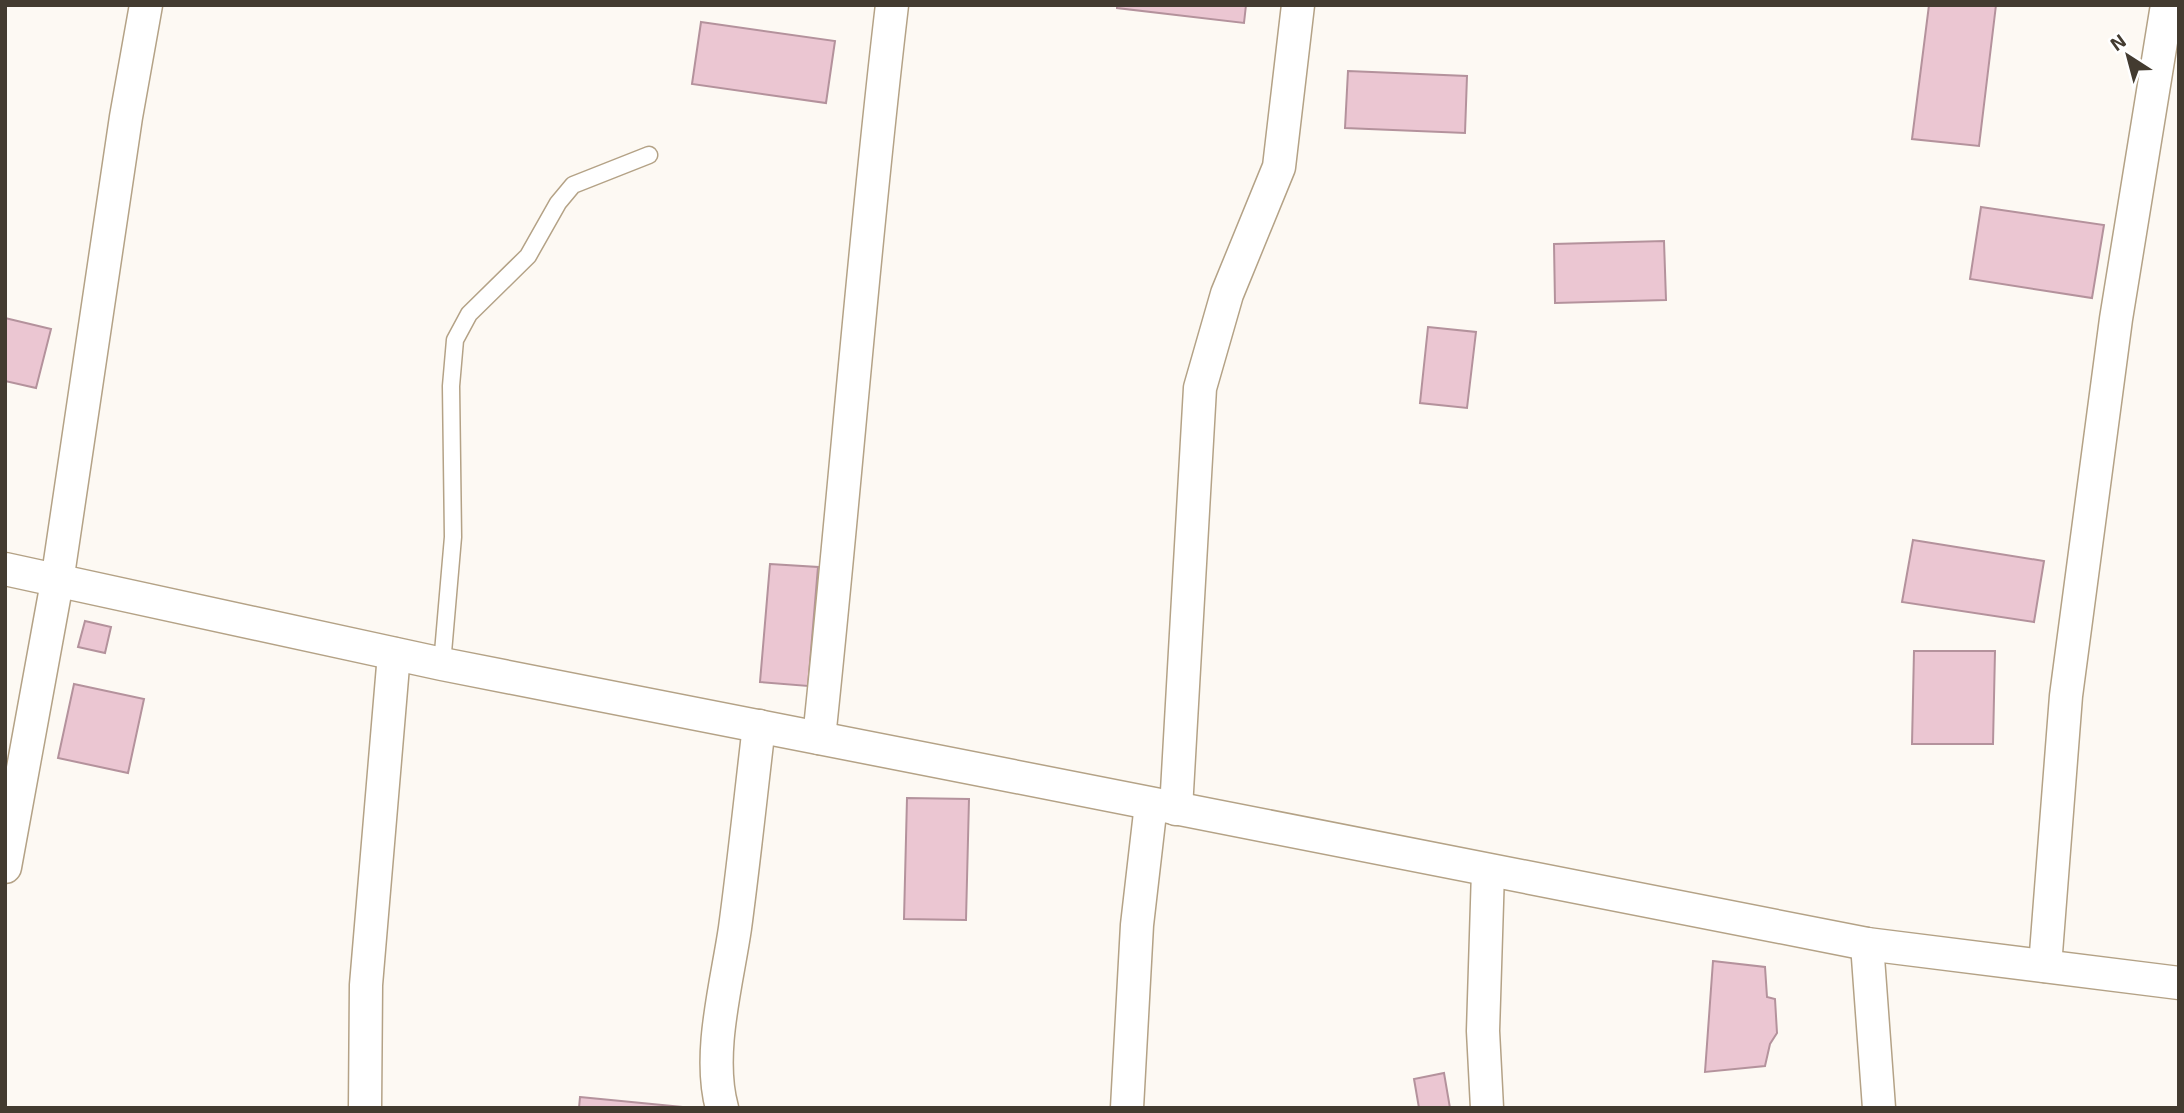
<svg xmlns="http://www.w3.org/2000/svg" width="2184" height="1113" font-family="'Exo 2',sans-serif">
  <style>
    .building { fill: #ebc6d2; stroke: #b4929c; stroke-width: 2 }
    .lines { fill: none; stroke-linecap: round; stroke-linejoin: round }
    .lane-casing { stroke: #b4a286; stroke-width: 19 }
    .street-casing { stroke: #b4a286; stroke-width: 35 }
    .lane { stroke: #fff; stroke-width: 16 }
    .street { stroke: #fff; stroke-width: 32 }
  </style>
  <rect width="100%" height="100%" fill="#fdf9f3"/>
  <!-- building -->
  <g class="building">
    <polygon points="1117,5 1246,5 1244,23 1117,8"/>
    <polygon points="1929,5 1996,5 1979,146 1912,139"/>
    <polygon points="701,22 835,41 826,103 692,84"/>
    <polygon points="1348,71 1467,76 1465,133 1345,128"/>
    <polygon points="1981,207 2104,225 2092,298 1970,279"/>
    <polygon points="1664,241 1666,300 1555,303 1554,244"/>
    <polygon points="5,318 51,329 36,388 5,381"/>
    <polygon points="1428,327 1476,332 1467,408 1420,403"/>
    <polygon points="1913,540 2044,561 2034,622 1902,602"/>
    <polygon points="770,564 818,567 808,686 760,682"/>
    <polygon points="85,621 111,627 105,653 78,647"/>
    <polygon points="1914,651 1995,651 1993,744 1912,744"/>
    <polygon points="74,684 144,699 128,773 58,758"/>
    <polygon points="907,798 969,799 966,920 904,919"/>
    <polygon points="1713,961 1765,967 1767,997 1775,999 1777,1033 1770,1044 1765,1066 1705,1072"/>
    <polygon points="1444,1073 1450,1108 1419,1108 1414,1079"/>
    <polygon points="580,1097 693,1108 579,1108"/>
  </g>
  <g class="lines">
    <!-- lane casing -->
    <g class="lane-casing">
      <polyline id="lane" points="442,664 453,537 451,386 455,340 469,314 528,256 558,203 573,185 649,155"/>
    </g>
    <!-- street casing -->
    <g class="street-casing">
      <g id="street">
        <polyline points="5,569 442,664 1867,944 2179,983"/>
        <path d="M819 738C845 494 863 249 892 5"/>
        <polyline points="1176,809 1200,388 1227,294 1279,167 1298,5"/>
        <polyline points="5,867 57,582 126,117 146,5"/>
        <polyline points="1867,944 1879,1108"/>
        <polyline points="2045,966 2066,696 2116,319 2167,5"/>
        <polyline points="365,1108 366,985 394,654"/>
        <path d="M722 1108C707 1054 727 983 735 928 744 861 751 793 759 726"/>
        <polyline points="1127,1108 1137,925 1151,804"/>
        <polyline points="1487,1108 1483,1031 1488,871"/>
      </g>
    </g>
    <!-- lane -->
    <use href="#lane" class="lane"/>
    <!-- street -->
    <use href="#street" class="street"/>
  </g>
  <!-- border -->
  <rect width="2184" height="1113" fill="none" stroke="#433b30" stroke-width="14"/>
  <!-- north arrow -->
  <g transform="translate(2128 56) rotate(324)" stroke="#ffffff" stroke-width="5" paint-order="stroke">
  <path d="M0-5L12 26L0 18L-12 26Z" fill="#433b30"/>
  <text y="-10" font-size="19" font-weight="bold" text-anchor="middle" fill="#433b30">N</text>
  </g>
</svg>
